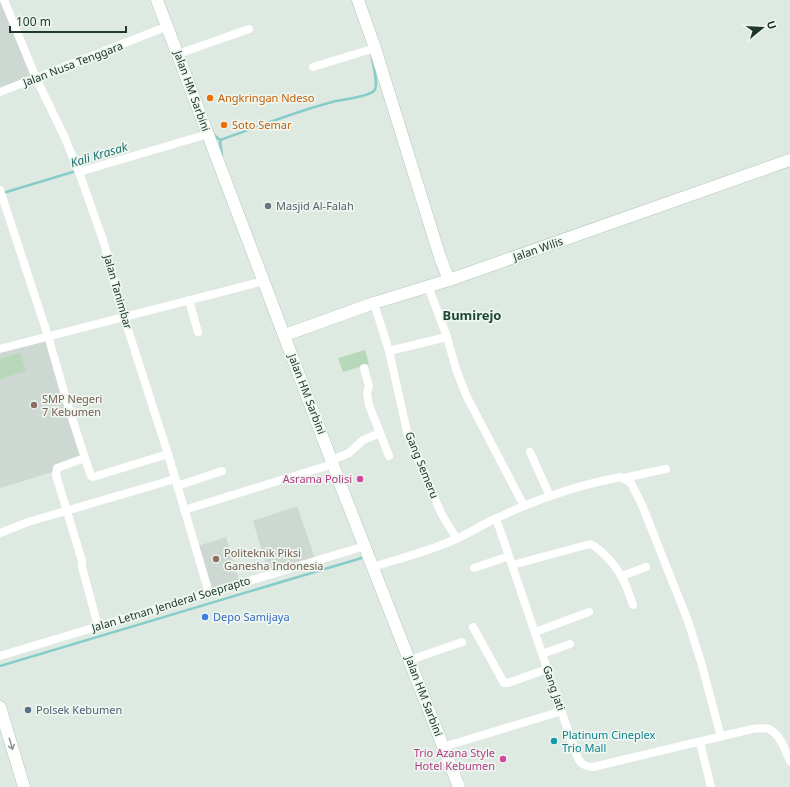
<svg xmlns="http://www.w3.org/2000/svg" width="790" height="787" font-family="'Noto Sans',sans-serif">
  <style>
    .built { fill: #ccd8d1 }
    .green { fill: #b7d9ba }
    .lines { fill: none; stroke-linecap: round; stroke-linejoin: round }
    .stream { stroke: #88ccca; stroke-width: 2.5 }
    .secondary-casing { stroke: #b2c8bc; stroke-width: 13 }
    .street { stroke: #fff; stroke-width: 8 }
    .secondary { stroke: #fff; stroke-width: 12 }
    .oneway { stroke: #909b96 }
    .food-dot { fill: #e8710a; stroke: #eef6f0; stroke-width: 1.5 }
    .worship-dot { fill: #6b7280; stroke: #eef6f0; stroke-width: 1.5 }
    .education-dot { fill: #8d6e63; stroke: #eef6f0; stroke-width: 1.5 }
    .hotel-dot { fill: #d1479c; stroke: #eef6f0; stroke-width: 1.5 }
    .shop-dot { fill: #3f7fe0; stroke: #eef6f0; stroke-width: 1.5 }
    .service-dot { fill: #5c6f8a; stroke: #eef6f0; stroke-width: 1.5 }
    .culture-dot { fill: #0f9aa8; stroke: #eef6f0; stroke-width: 1.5 }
    .labels { text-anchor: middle; stroke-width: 3.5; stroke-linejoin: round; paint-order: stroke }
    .street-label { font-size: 11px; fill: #20372d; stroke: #eef6f0 }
    .food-label { font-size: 11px; fill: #c56008; stroke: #eef6f0; text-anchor: start }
    .worship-label { font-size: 11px; fill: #5b616d; stroke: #eef6f0; text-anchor: start }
    .education-label { font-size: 11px; fill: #785e54; stroke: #eef6f0; text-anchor: start }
    .hotel-label { font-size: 11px; fill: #b23c85; stroke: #eef6f0; text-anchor: end }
    .shop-label { font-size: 11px; fill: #366cbe; stroke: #eef6f0; text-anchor: start }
    .service-label { font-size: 11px; fill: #4e5e75; stroke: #eef6f0; text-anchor: start }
    .culture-label { font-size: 11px; fill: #0d838f; stroke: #eef6f0; text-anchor: start }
    .water-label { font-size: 12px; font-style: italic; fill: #1e6f6e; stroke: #eef6f0 }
    .quarter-label { font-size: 13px; font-weight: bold; fill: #1e4836; stroke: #eef6f0 }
  </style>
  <rect width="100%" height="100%" fill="#dee9e2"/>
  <!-- built -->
  <g class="built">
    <polygon points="0,0 3,0 36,78 0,92"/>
    <polygon points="48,336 85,462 0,488 0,349"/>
    <polygon points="297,506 316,561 269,575 253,521"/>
    <polygon points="226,537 240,584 209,593 195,547"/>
  </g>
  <!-- green -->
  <g class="green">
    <polygon points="365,350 369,364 343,372 338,358"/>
    <polygon points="20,353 26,371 0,379 0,359"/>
  </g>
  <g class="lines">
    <!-- stream -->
    <g class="stream">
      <path d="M213 134 220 140C258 127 296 111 336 101 345 99 367 97 374 91 379 85 373 65 372 58"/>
      <polyline points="220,140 222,155"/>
      <polyline points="3,193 76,171"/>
      <polyline points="0,666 365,557"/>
    </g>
    <!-- secondary casing -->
    <g class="secondary-casing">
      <g id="secondary">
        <polyline points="157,0 346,499 459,787"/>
        <polyline points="358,0 375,48 440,257 449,280"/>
        <polyline points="285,335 374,303 449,280 790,160"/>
        <polyline points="0,707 24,787"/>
      </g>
    </g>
    <!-- street -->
    <g class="street">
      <polyline points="4,0 36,78 65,138 80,175 104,243 124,317 168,454 209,593"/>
      <polyline points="178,54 249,29"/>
      <polyline points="313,67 375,48"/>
      <polyline points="0,92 168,26"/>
      <polyline points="79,172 208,134"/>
      <polyline points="0,190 48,336 69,409 85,458 57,468 56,475 82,561 82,567 98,626"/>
      <polyline points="189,300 198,332"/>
      <polyline points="374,303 389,351 408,436 442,515 457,539"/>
      <polyline points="447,337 456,369 466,395 524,506"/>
      <polyline points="0,349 264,281"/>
      <polyline points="389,351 447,337 428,286"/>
      <polyline points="364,368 369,386 367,393 369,405 389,456"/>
      <polyline points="530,452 550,496"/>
      <polyline points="85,458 91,476 93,477 168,454"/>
      <polyline points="332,460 349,453 363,440 380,433"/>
      <polyline points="623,478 666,469"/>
      <polyline points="177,486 222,471"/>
      <polyline points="184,510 333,464"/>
      <path d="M496 518 574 748C578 759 580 767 593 767L752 729C757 729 764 727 769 729 780 734 785 750 790 761"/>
      <polyline points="0,533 28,522 175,479"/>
      <path d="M512 565 590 544C596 546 600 551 605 555 621 571 626 584 633 605"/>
      <path d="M373 567C401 558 430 551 456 539 470 533 483 524 497 518 537 499 577 485 621 477L631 483 642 505 688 621 701 662 721 737"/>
      <polyline points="474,568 509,556"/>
      <polyline points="622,576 646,567"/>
      <polyline points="473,627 504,683 508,683 547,669"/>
      <polyline points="535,632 589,612"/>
      <polyline points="542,654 570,644"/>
      <polyline points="0,656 365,546"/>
      <polyline points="410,660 462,642"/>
      <polyline points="700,742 711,787"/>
      <polyline points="443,747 562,711"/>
    </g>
    <!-- secondary -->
    <use href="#secondary" class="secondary"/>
  </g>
  <!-- one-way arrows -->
  <defs><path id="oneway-shaft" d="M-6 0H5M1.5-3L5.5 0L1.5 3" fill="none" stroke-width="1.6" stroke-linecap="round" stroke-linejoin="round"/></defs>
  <use class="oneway" href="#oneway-shaft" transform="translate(11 744) rotate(73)"/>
  <!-- markers -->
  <g class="food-dot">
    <circle cx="210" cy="98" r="4"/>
    <circle cx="224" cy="125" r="4"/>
  </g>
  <circle class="worship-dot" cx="268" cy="206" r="4"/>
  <g class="education-dot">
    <circle cx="34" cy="405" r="4"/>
    <circle cx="216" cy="559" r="4"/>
  </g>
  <g class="hotel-dot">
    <circle cx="360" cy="479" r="4"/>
    <circle cx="503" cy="759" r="4"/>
  </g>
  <circle class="shop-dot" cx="205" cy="617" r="4"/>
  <circle class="service-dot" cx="28" cy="710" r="4"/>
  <circle class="culture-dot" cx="554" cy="741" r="4"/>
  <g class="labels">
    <!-- street labels -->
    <g class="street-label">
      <text transform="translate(73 64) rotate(-21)" y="4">Jalan Nusa Tenggara</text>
      <text transform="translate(192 91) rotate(70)" y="4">Jalan HM Sarbini</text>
      <text transform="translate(538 249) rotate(-19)" y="4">Jalan Wilis</text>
      <text transform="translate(118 292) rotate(74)" y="4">Jalan Tanimbar</text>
      <text transform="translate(307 394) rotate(69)" y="4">Jalan HM Sarbini</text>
      <text transform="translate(422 465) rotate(68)" y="4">Gang Semeru</text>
      <text transform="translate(171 604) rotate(-17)" y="4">Jalan Letnan Jenderal Soeprapto</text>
      <text transform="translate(554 688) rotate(71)" y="4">Gang Jati</text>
      <text transform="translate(424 696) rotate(69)" y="4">Jalan HM Sarbini</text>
    </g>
    <!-- food labels -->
    <g class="food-label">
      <text x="218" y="102">Angkringan Ndeso</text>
      <text x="232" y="129">Soto Semar</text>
    </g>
    <!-- worship labels -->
    <g class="worship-label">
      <text x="276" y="210">Masjid Al-Falah</text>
    </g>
    <!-- education labels -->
    <g class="education-label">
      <text x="42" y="403">SMP Negeri<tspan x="42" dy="13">7 Kebumen</tspan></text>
      <text x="224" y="557">Politeknik Piksi<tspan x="224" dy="13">Ganesha Indonesia</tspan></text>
    </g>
    <!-- hotel labels -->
    <g class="hotel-label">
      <text x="352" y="483">Asrama Polisi</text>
      <text x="495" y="757">Trio Azana Style<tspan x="495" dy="13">Hotel Kebumen</tspan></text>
    </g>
    <!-- shop labels -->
    <g class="shop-label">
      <text x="213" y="621">Depo Samijaya</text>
    </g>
    <!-- service labels -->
    <g class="service-label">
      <text x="36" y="714">Polsek Kebumen</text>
    </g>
    <!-- culture labels -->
    <g class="culture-label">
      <text x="562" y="739">Platinum Cineplex<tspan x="562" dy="13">Trio Mall</tspan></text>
    </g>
    <!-- water labels -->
    <g class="water-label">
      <text transform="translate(99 155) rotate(-17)" y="4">Kali Krasak</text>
    </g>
    <!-- quarter labels -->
    <g class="quarter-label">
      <text x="472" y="320">Bumirejo</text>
    </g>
  </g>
  <!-- north arrow -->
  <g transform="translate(762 28) rotate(72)" stroke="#eef6f0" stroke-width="3" paint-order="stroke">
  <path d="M0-3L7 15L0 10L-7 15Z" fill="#20372d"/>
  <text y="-6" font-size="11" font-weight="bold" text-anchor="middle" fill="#20372d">U</text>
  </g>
  <!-- scale -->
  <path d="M10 26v6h116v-6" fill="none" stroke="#20372d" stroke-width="2"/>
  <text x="16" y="26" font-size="12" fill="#20372d" stroke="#eef6f0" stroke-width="3" paint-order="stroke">100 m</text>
</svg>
